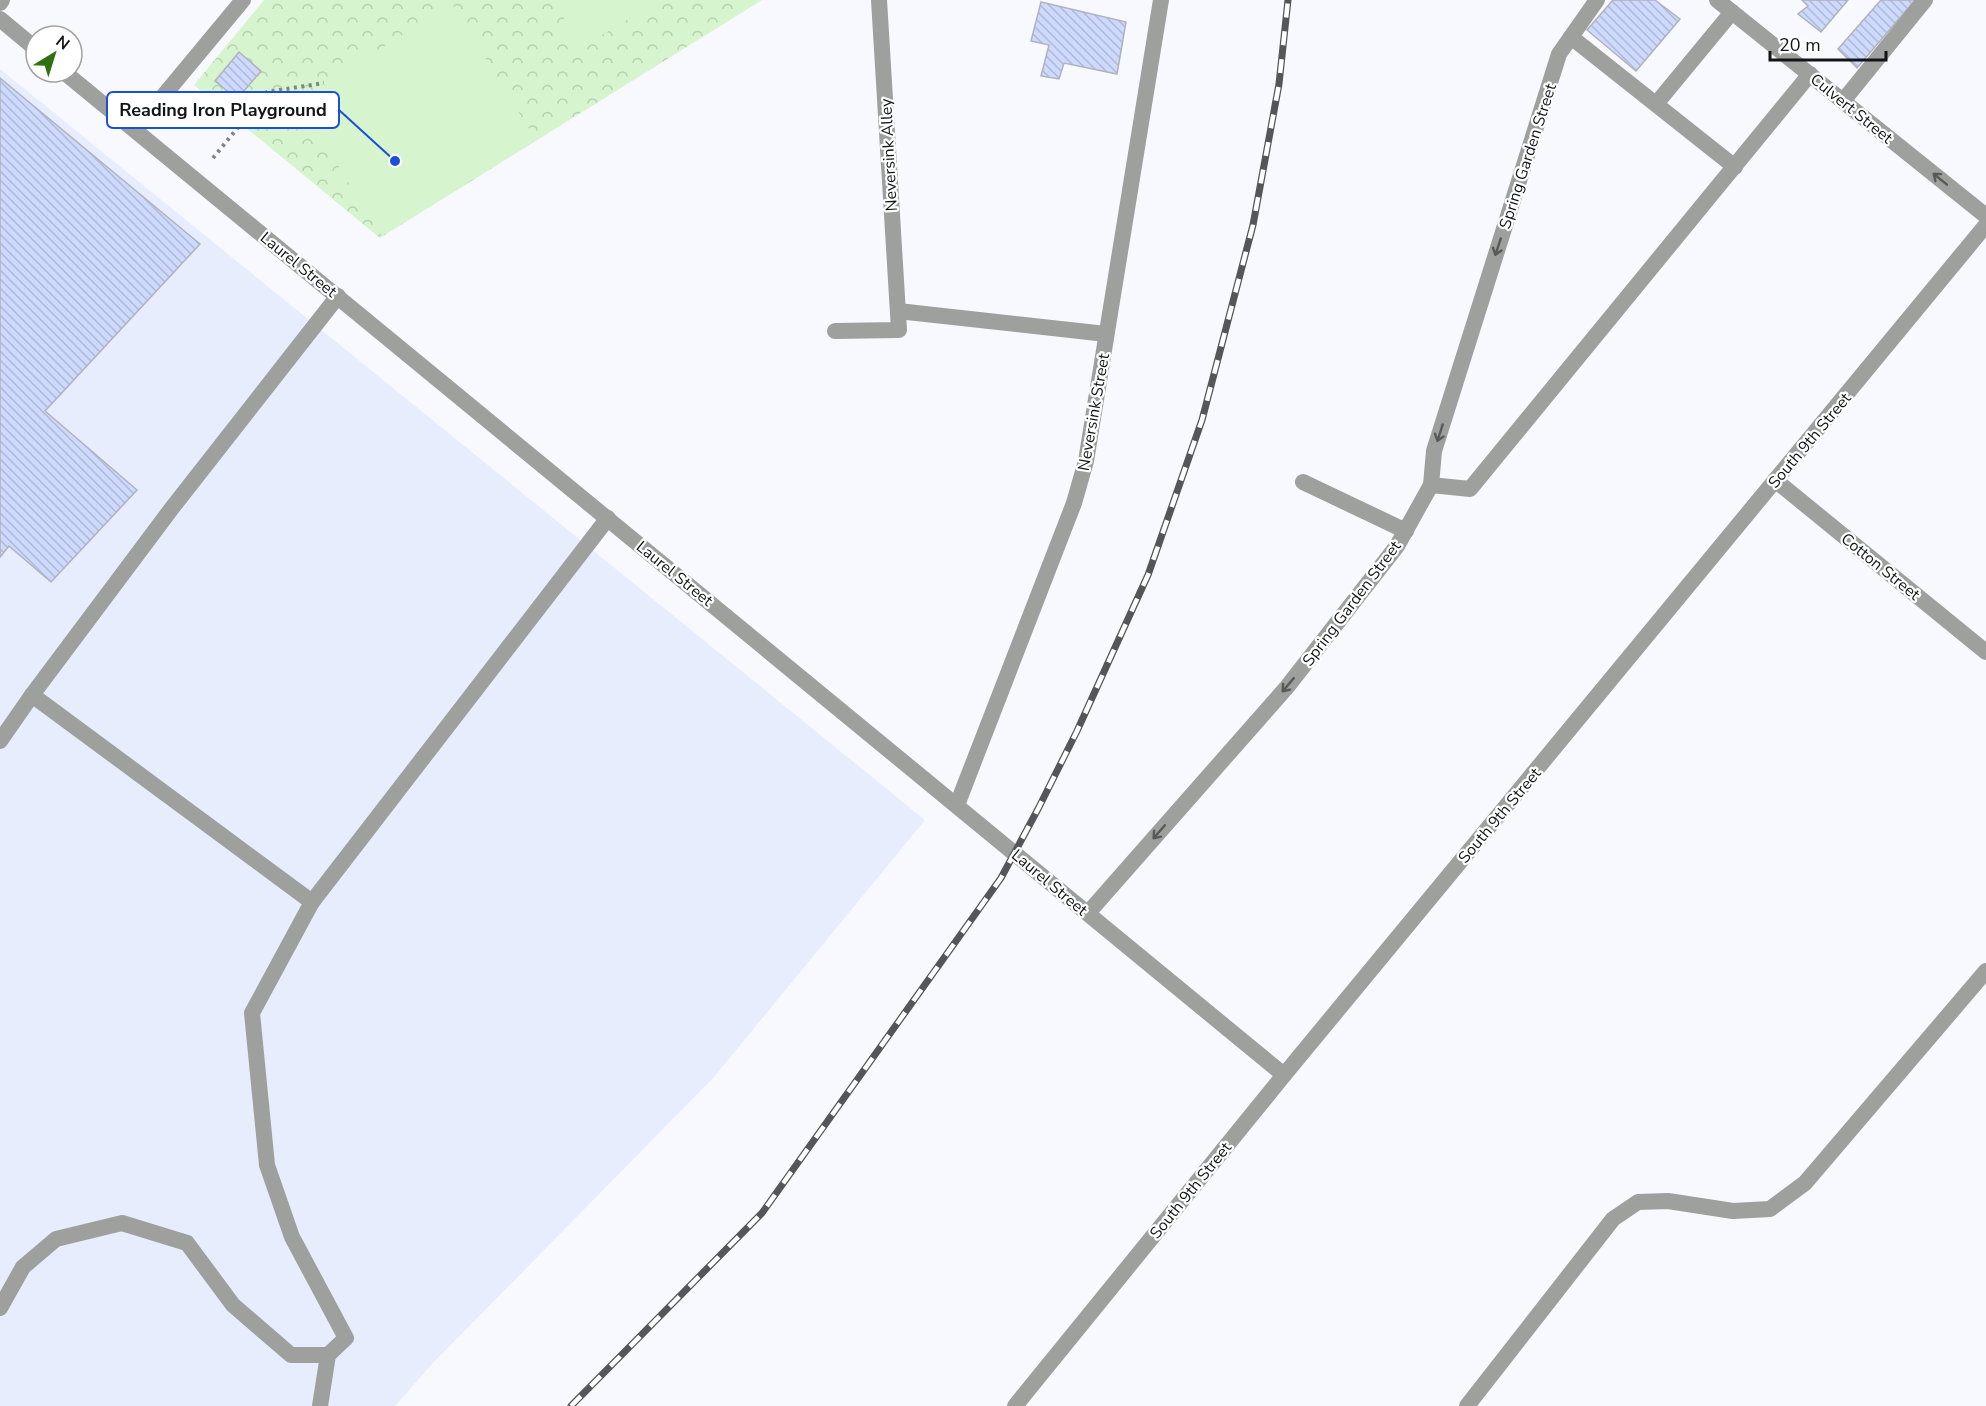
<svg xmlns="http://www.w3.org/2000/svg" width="1986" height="1406" font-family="'Nunito Sans',sans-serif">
<defs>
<pattern id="park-crowns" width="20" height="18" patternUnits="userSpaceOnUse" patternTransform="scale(1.5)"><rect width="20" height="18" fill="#d6f4cd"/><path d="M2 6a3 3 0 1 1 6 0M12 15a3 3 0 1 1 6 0" fill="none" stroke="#b7d0af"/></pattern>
<pattern id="building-back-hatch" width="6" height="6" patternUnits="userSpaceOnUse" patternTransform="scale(1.5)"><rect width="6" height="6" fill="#cdd9fd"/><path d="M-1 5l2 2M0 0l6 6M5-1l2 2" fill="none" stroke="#afb9d8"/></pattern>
</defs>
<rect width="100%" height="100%" fill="#f7f9fe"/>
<!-- built -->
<path fill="#e7edfd" d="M0,69L925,820L714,1077L432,1364L395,1406H0Z"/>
<!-- park -->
<path fill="url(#park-crowns)" d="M264,0H762L380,238L194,85Z"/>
<!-- pitch -->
<g fill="#d6f4cd">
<path d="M556,0H659L578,50Z"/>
<path d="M452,4L536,140L382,236L297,100Z"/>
</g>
<!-- building -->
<g fill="url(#building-back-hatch)" stroke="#b0b3bc" stroke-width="1.5">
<path d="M1613,0H1655L1680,19L1636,71L1587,30Z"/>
<path d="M1802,0H1848L1821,32L1798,14L1808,6Z"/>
<path d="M1881,0H1915L1857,68L1838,49Z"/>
<path d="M1041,2L1126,22L1117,74L1064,63L1059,79L1041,76L1049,45L1031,41Z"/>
<path d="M239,52L261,71L237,99L215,81Z"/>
<path d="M0,78L200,244L45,411L137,490L51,582L9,546L0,557Z"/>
</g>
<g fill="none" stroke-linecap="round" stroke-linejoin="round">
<!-- path -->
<path stroke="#838488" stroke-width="4" stroke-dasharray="3 4.5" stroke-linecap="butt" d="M213,158L267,92L324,83"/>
<!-- service -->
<g stroke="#9da09d" stroke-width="16">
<path d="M0,3L2,0"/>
<path d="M1571,37L1735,167"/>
<path d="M1843,101L1925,0"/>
<path d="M1656,104L1732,12"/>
<path d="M898,311L1106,334"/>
<path d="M835,331L899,330L879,0"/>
<path d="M1303,482L1406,531"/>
<path d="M1431,485L1470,489L1810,74"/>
<path d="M0,741L32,695"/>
<path d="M312,902L608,518"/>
<path d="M0,1308L23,1267L56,1239L122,1223L187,1243L233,1305L291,1355H328L346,1338L292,1237L267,1165L252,1013L312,902L32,695L172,508L338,296"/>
<path d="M320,1406L328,1355"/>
<path d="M1467,1406L1613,1219L1638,1202L1668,1201L1733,1211L1770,1209L1805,1183L1986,971"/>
</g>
<!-- minor -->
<g stroke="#9da09d" stroke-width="16">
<path d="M1717,0L1986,216"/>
<path d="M135,130L243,0"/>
<path d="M957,805L1074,503L1086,461L1161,0"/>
<path d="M1088,913L1287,687L1397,546L1431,485L1434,451L1559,54L1597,0"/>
<path d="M1015,1406L1284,1075"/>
</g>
<!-- tertiary -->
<g stroke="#9da09d" stroke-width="16">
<path d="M0,19L36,49"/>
<path d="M64,72L1284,1075L1986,225"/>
<path d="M1775,480L1986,652"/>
</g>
<defs>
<path id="rail" d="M571,1406L762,1213L1001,878L1038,809L1077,731L1148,575L1202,420L1253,225L1279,84L1288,0"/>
</defs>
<!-- rail casing -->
<use href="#rail" stroke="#55565a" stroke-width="7"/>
<!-- rail -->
<use href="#rail" stroke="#fff" stroke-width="4.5" stroke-dasharray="14" stroke-linecap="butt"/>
</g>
<!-- one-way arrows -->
<defs><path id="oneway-shaft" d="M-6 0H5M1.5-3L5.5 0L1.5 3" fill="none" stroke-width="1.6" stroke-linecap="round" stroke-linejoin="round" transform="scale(1.5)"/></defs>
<g stroke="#585a5a">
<use href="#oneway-shaft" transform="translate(1940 179) rotate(-141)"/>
<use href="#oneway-shaft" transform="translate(1498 247) rotate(108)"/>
<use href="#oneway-shaft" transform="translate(1440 433) rotate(108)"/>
<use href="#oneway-shaft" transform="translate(1288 685) rotate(130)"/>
<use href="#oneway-shaft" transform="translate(1159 832) rotate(131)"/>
</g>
<g text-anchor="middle" stroke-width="4.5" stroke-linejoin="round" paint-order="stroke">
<!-- street labels -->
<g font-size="16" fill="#131417" stroke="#fff">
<text transform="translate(1852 108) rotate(39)" y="6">Culvert Street</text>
<text transform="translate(888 155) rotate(-93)" y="6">Neversink Alley</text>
<text transform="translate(1527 156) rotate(-72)" y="6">Spring Garden Street</text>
<text transform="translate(299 264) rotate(39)" y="6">Laurel Street</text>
<text transform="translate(1093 412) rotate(-80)" y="6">Neversink Street</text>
<text transform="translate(1809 440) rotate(-50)" y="6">South 9th Street</text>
<text transform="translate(1881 566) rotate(39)" y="6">Cotton Street</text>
<text transform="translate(675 573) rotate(39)" y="6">Laurel Street</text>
<text transform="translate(1351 603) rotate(-53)" y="6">Spring Garden Street</text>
<text transform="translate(1499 815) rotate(-50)" y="6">South 9th Street</text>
<text transform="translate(1050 882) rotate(40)" y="6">Laurel Street</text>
<text transform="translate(1190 1190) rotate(-51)" y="6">South 9th Street</text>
</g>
</g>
<!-- callouts -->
<path fill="none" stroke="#1d4ed8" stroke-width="2" d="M395 161L339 110"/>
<circle fill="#1d4ed8" stroke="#fff" stroke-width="2" cx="395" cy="161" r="6"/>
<rect fill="#fff" stroke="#1d4ed8" stroke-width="2" x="107" y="92" width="232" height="36" rx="6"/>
<g font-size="18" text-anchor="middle" font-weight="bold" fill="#131417">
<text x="223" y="116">Reading Iron Playground</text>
</g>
<!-- north arrow -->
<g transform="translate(54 54) rotate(38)"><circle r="28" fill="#ffffff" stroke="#a1a1a2" stroke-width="1.5"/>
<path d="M0-4.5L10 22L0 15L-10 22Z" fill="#2e7210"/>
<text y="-9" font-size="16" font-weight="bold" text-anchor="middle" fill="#131417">N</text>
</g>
<!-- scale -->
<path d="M1770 51v9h116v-9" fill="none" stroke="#131417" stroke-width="3"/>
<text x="1779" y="51" font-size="18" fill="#131417" stroke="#ffffff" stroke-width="4.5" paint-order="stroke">20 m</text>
</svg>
